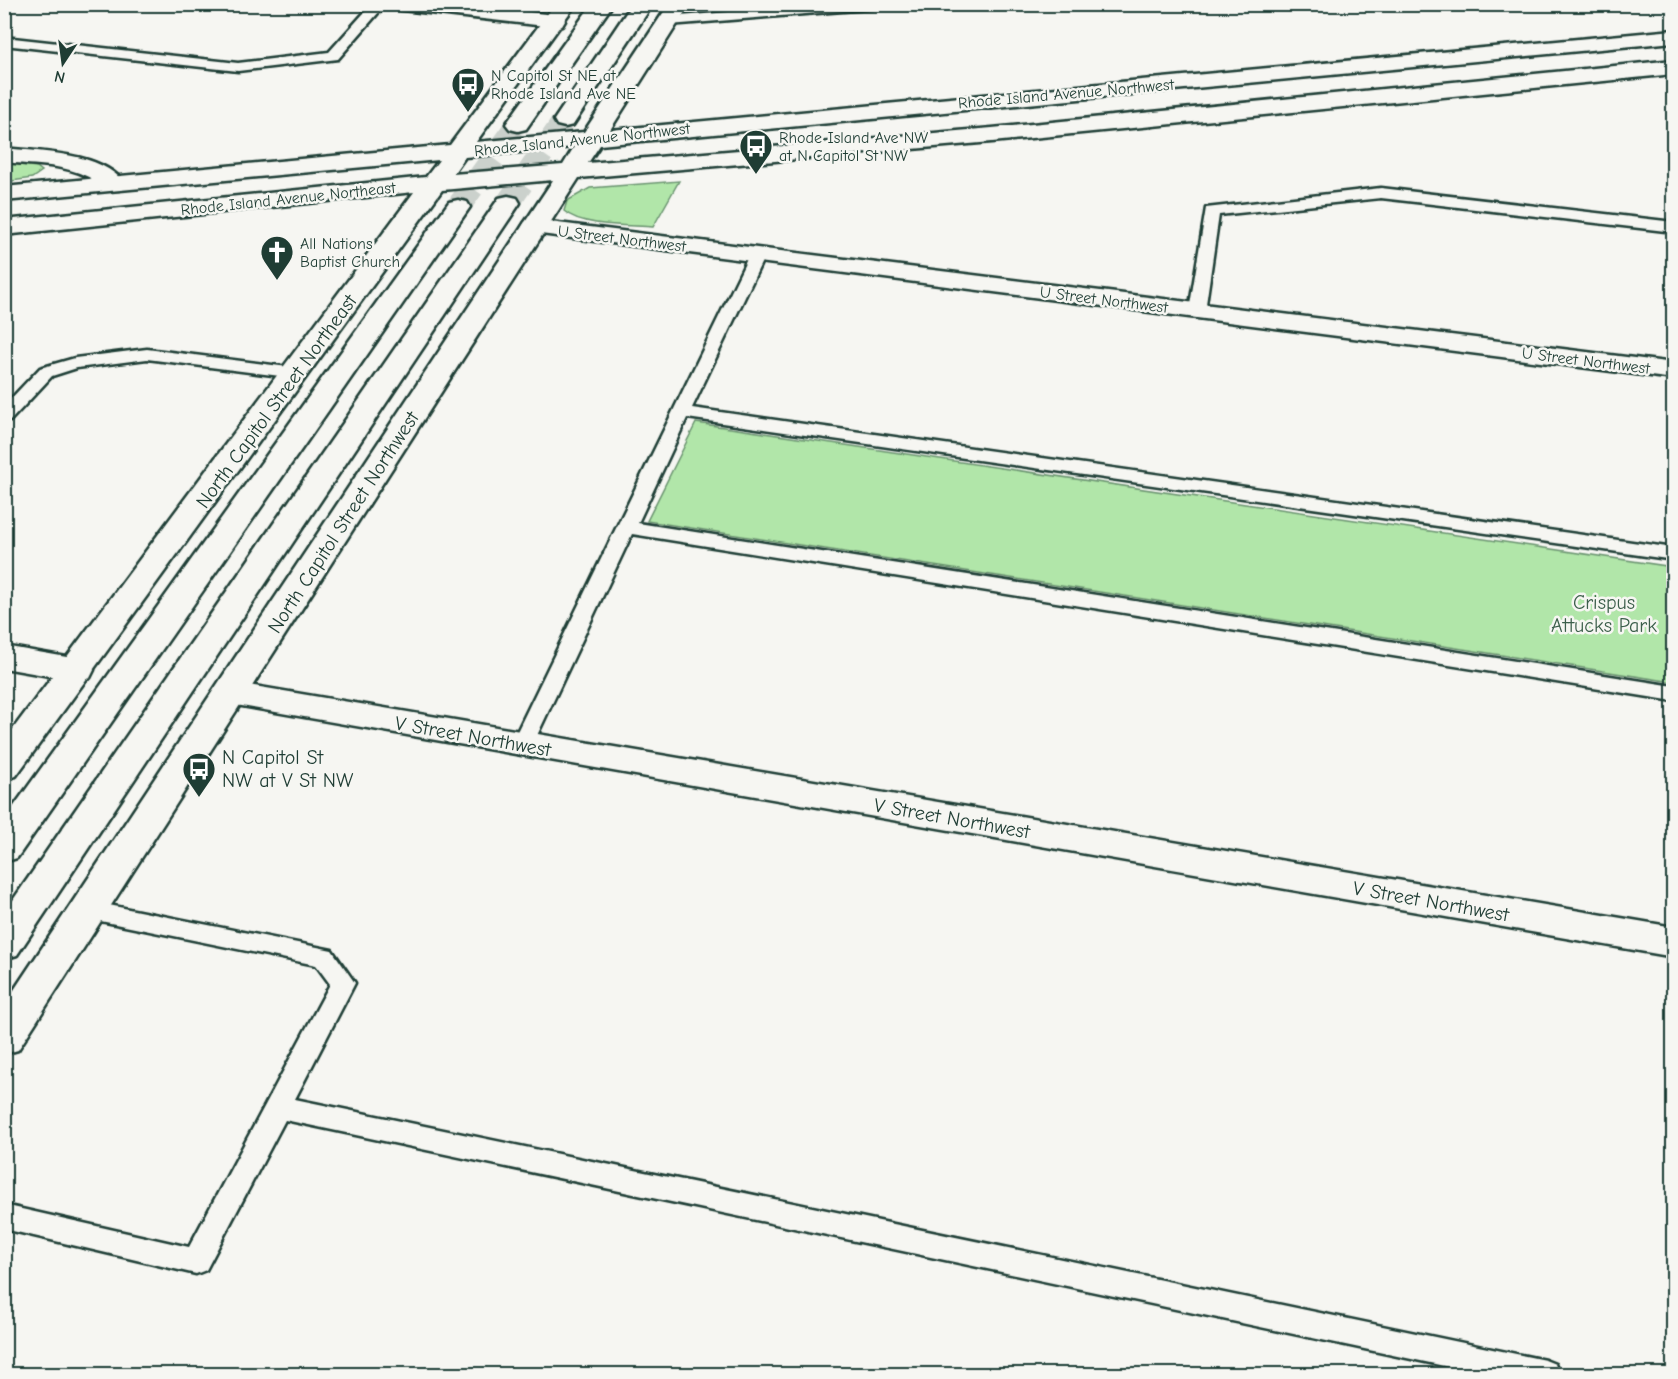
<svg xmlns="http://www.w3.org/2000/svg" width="1678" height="1379" font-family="'Comic Neue',sans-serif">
<rect width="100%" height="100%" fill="#f6f6f2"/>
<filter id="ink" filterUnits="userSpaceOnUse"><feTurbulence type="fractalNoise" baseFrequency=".0167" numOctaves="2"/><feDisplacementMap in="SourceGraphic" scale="12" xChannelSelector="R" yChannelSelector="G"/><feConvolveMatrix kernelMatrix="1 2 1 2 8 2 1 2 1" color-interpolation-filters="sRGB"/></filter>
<g filter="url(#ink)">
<!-- green -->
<g fill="#b1e6a9" stroke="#68926e" stroke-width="1.5">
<path d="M5,163L37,167L42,171L32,178L5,182Z"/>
<path d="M679,181L653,227C629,225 582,227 564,211L567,201L590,188Z"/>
<path d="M696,423L1673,567V682L647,521Z"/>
</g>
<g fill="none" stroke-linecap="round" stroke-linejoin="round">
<!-- primary-tunnel -->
<g stroke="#cbd1cc" stroke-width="24" stroke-dasharray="24 12" stroke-linecap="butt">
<path d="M508,203L565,120"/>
<path d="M458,207L518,124"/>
</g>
<defs>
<g id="service">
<path d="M372,4H386L338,59L238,71L4,45V37L238,63L329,52Z"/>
<path d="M825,4H887L881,8L669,25L662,21L669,17Z"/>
<path d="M1381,188L1674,222V232L1381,198L1219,215L1205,311L1197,316L1189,311L1206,208Z"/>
<path d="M757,250L765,255L692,408L1674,548V560L687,418L638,523L1674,686V701L632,534L533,744L530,750L522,752L514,750L511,744L749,255Z"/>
<path d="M147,349L296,368L302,369L305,373L302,377L296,378L147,359L77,368L52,376L10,421L4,422V406L40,368L75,358Z"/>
<path d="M89,901L332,950L355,983L295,1099L1545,1360L1555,1364L1559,1374H1482L285,1120L206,1270L196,1274L4,1229V1205L189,1247L330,984L316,965L81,917L77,910L81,903Z"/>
</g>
<g id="minor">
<path d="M392,4H463L554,15L562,16L565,21L562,26L554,27L402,10L395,8Z"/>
<path d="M4,148C40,152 103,152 125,184L122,189C105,193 99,181 84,175C60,164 30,165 4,162Z"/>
<path d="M534,220L1674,363V379L525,232L522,227L525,222Z"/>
<path d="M4,646L78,659L90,662L94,670L90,678L78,681L4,668Z"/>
<path d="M231,682L1674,927V957L219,702L214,694L219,686Z"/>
</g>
<g id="primary">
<path d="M555,4H576L476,142L584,132L669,4H690L610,130L1674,30V42L600,145L588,163L992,128L1674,60V74L992,142L579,178L18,1050L4,1054V1005L553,180L442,190L16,776L4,779V741L414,192L4,235V220L426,177L439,160L4,201V187L450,145ZM574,147L563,165L453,174L465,157Z"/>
<path d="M592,4H613L526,129L518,131L510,129L506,124Z"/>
<path d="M632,4H653L573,125L565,127L557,125L554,120Z"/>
<path d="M508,196L517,198L520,203L17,955L4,959V913L499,198Z"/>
<path d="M458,200L467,202L470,207L17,858L4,862V820L449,202Z"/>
</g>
</defs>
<!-- service casing -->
<use href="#service" stroke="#1f3d34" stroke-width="5"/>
<!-- minor casing -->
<use href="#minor" stroke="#1f3d34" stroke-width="5"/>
<!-- primary casing -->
<use href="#primary" stroke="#1f3d34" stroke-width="5"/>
<!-- service -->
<use href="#service" fill="#f6f6f2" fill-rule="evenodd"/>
<!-- minor -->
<use href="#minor" fill="#f6f6f2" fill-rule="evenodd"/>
<!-- primary -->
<use href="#primary" fill="#f6f6f2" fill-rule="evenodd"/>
</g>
</g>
<!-- icons -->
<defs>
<symbol id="bus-pin" viewBox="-11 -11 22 30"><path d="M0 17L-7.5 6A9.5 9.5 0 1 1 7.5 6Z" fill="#1f3d34" stroke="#f6f6f2"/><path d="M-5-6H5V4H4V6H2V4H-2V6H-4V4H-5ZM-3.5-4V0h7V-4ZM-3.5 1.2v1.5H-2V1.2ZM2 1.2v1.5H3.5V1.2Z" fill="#fff"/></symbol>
<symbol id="church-pin" viewBox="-11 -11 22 30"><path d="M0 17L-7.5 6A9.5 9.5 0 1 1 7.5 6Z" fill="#1f3d34" stroke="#f6f6f2"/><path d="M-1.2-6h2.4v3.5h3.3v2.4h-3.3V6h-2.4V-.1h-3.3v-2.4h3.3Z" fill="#fff"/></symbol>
</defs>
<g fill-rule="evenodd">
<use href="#bus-pin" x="449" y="65" width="38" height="52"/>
<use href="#bus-pin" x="737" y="127" width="38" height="52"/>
<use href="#church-pin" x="258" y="233" width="38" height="52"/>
<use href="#bus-pin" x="180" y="750" width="38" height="52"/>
</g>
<g text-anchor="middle" stroke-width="5" stroke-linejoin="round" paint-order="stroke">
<!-- far-poi labels -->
<g font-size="16" fill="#1f3d34" stroke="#f6f6f2" text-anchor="start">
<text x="491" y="81">N Capitol St NE at<tspan x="491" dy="18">Rhode Island Ave NE</tspan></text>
<text x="779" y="143">Rhode Island Ave NW<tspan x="779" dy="18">at N Capitol St NW</tspan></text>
<text x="300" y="249">All Nations<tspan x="300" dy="18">Baptist Church</tspan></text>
</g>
<!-- far-street labels -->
<g font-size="16" fill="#1f3d34" stroke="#f6f6f2">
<text transform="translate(1066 93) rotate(-5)" y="6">Rhode Island Avenue Northwest</text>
<text transform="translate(582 139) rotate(-6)" y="6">Rhode Island Avenue Northwest</text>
<text transform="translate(288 198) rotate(-6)" y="6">Rhode Island Avenue Northeast</text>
<text transform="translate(622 238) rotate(7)" y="6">U Street Northwest</text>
<text transform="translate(1104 299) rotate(7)" y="6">U Street Northwest</text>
<text transform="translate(1586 360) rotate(7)" y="6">U Street Northwest</text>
</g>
<!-- street labels -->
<g font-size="20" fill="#1f3d34" stroke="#f6f6f2">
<text transform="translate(276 401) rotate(-54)" y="7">North Capitol Street Northeast</text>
<text transform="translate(343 522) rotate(-57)" y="7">North Capitol Street Northwest</text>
<text transform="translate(473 736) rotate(10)" y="7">V Street Northwest</text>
<text transform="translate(952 818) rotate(10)" y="7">V Street Northwest</text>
<text transform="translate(1431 901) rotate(10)" y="7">V Street Northwest</text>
</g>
<!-- park labels -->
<g font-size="20" fill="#3c5f4b" stroke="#f6f6f2">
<text x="1604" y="609">Crispus<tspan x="1604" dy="23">Attucks Park</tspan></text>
</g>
<!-- poi labels -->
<g font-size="20" fill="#1f3d34" stroke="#f6f6f2" text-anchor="start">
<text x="222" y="764">N Capitol St<tspan x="222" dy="23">NW at V St NW</tspan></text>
</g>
</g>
<!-- margin -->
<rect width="1678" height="1379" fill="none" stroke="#f6f6f2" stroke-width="24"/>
<rect x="12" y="12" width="1654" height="1355" fill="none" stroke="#1f3d34" stroke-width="2" filter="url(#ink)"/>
<!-- north arrow -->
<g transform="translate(63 63) rotate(193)" stroke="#f6f6f2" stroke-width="4.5" paint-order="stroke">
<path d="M0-4.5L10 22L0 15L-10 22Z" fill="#1f3d34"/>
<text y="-9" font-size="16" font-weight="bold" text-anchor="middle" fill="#1f3d34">N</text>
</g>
</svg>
